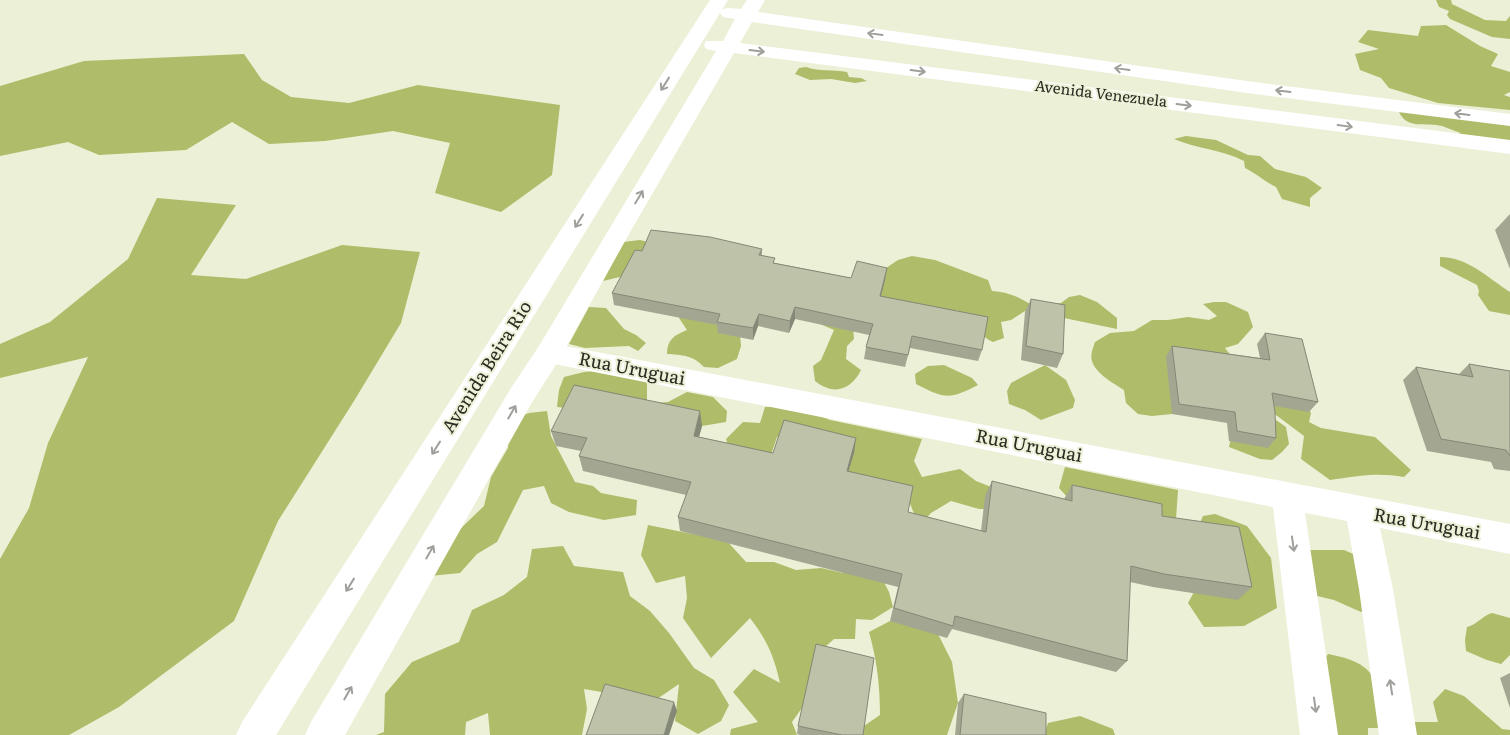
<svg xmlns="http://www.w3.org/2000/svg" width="1510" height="735" font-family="Literata,serif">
<rect width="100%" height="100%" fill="#ebf0d6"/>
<!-- forest -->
<g fill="#afbc69">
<path d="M1436,0H1451L1452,4L1485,20L1506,21L1510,16V39L1492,37L1450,19L1447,15L1449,11L1439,7Z"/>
<path d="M1446,25L1480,46L1498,54L1491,66L1510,72V92L1504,95L1510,97V110L1438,103L1389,88L1381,78L1360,70L1355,54L1379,49L1358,42L1368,30L1418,36L1421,26Z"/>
<path d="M244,54L262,80L291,97L349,103L418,85L560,105L552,175L501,212L435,193L450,143L393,131L325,141L269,144L232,122L186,150L99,155L68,142L0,156V86L84,61Z"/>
<path d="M806,67C819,72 834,69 847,72L849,77L861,78L867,81L855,83L831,79L810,80L795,74L799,68Z"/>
<path d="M1401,109L1510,123V152L1454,135L1461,133C1454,131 1448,128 1442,126C1427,122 1407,130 1399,112Z"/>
<path d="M1186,136L1216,140L1248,155L1260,156L1275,169L1306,177L1322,188L1310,198V207L1282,199L1276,187C1265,182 1257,174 1245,168L1244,161C1221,149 1197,149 1174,139Z"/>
<path d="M157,198L236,205L191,275L246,279L342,245L420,252L401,323L354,401L278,521L234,621L119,707L69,735H0V559L29,508L48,443L88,357L0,378V344L50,322L128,259Z"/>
<path d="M640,240L652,243L624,276L603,281L623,242Z"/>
<path d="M912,256L935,260L988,280L992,291C1008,292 1020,297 1033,306L1011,320L1001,322L1004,338L993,342C977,335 972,320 957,310L952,319L881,297L883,270L898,260Z"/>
<path d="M1440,257C1468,257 1488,278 1510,292V315L1489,311L1478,295L1479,291L1477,285L1440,266Z"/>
<path d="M1080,295L1097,302L1117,318V329L1064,318L1047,305L1061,303L1069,297Z"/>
<path d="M688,296L740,334L741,346L737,359L718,368L704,367C693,355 682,355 667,354C667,340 674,335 687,330L679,318Z"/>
<path d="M1214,302H1226L1248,312L1253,327L1238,344L1225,348L1232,357L1172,414L1152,416L1138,414L1126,403L1124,390C1113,383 1096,374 1092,361C1090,355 1093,348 1095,342L1110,333L1134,331L1152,320H1168L1188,317L1209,320L1217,316L1203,304Z"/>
<path d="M589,307L606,308L624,329L636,335L646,343L638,351L629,346L585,348L569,344Z"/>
<path d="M820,324L853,327L854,339L847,346L846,359L861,370C851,390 834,396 815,381L813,366L821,360L834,330Z"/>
<path d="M944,365L972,378L978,385C949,400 945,399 916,384L915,374L928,366Z"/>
<path d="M1045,365L1066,380L1075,400L1073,408L1041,420L1025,410L1009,404L1007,391L1011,383Z"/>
<path d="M616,369L647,376V404L668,402L687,392L713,397L727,411L726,422L702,426L686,421L557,407L559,390L564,377L584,372Z"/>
<path d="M1300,397L1311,413L1309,422L1321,428L1375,437L1411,470L1404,477C1378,472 1356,476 1330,480L1301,459L1304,436L1264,406Z"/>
<path d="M794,405L830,420L922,439L914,461L922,477L960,469L976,481L1009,494L1021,509H979L951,501L931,513L919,526L909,501L844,485L796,433L777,437L771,455L733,462L726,439L743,422L760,423L765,407Z"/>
<path d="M547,411L551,436L575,482L593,486L601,493L637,500L636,515L604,520L569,512L551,503L544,486L523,490L497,542L477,554L460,573L430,576L458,531L484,506L491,477L508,448L510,420L529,413Z"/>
<path d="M1266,413L1286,427L1289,444L1282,452L1272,460L1260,459L1229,447L1233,429Z"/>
<path d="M1065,467L1178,490L1176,519L1076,507L1059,488Z"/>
<path d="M1215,514L1247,526L1271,558L1277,608L1244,626L1204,627L1188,603L1200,581L1198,527L1203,516Z"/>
<path d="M648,525L727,541L746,562H774L796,570L821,568L843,573L878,571L889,592L893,607L872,620L856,619L855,639H834L816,655L809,698L792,722L797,735H730L731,729L758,722L733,692L754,669L780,683C774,656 767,640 750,618L711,658L683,618L687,598L685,576L656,583L641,555Z"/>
<path d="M563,546L574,566L623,572L630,596L650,611L669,633L694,668L714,680L729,705L721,721L698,734L675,721L679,684L654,701L584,689L587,709L582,735H490L488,713L466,722L465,735H376L384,732L385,694L412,662L459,642L472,610L504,595L527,577L532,549Z"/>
<path d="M1304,550H1344L1367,560L1368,605L1361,612L1334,600L1313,595Z"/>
<path d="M1492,613L1510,618V655L1501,664L1487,660L1466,651L1465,640L1467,627C1478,624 1482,616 1492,613Z"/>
<path d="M913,620L937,632L952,662L958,703L947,735H837L855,732L880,715C880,686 877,660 869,632L890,621Z"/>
<path d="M1328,654C1380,664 1378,681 1382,728H1368V735H1327L1316,671Z"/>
<path d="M1445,689L1464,696L1502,729L1510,730V735H1415V722H1438L1433,702Z"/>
<path d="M1080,716L1113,729L1115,735H1044L1048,723Z"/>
</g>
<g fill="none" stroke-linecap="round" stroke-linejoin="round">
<!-- street -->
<path fill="#fff" fill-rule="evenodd" d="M549,343L1510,524V554L1380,528L1393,589L1417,735H1379L1359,589L1347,521L1305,513L1338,735H1300L1273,507L549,363L539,360L535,353L539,346Z"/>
<!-- secondary -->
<g fill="#fff" fill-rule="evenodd">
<path d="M710,0H728L276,735H236L242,722Z"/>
<path d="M747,0H765L758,12L1247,81L1510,114V126L1247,93L752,22L740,43L1510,140V154L734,53L629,234L559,360L531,404L345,735H305L311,722L511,388L539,346L716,51L706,49L704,45L706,41H723L735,19L723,17L720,13L723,9L729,8L741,9Z"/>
</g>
</g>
<!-- wall -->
<g fill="#a3a791">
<path d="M1510,214V269L1495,230Z"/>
<path d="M762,249V256L775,263L851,278L887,268L881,296L982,350L978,361L910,348L905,367L864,359L866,347L869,335L795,319L789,333L758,326L753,340L718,333L717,325L614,305L612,293L642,251Z"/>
<path d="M1031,299L1063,354L1057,368L1021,360L1025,312Z"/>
<path d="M1265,333L1318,402L1309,412L1274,406L1276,438L1268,448L1229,441L1227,423L1172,414L1166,357L1172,346L1260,358L1257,344Z"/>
<path d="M1469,364L1510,371V471L1494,469L1491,462L1427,451L1403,380L1416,367L1459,374Z"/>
<path d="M702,426L699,437L773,453L856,438L854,453L848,472L908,512L981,531L985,496L992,481L1064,499L1072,485L1162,516L1252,587L1238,600L1153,587L1130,582L1127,661L1116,672L952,629L947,638L890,621L898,587L680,531L678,517L686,495L583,471L579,456L581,451L556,446L551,431Z"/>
<path d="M1510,673V708L1500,678Z"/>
<path d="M964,694L1046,735H955L958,703Z"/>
<path d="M798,726L863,735H800L797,734Z"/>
</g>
<!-- shaded-wall -->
<g fill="#848876">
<path d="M887,268L885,280L878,308L880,296Z"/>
<path d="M795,307V319L789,333L790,321Z"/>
<path d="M759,314L758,326L753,340V328Z"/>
<path d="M700,411L702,426L695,451L694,436Z"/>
<path d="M856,438L854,453L844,486L847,471Z"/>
<path d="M674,702L677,711L669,735H664Z"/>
</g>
<!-- building -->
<g fill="#bdc2a9" stroke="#848876">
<path d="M651,230L710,237L762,249L759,255L775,258L773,263L851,278L857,261L887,268L880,296L988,317L982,350L912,336L908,355L866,347L873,324L795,307L790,321L759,314L753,328L717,322L720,314L612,293L635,250L642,251Z"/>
<path d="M1031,299L1065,305L1063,354L1026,346Z"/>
<path d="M1265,333L1302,339L1318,402L1272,393L1275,412L1276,438L1237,431L1235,412L1179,404L1172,346L1270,360Z"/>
<path d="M1469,364L1510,371V456L1506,450L1441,439L1416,367L1473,377Z"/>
<path d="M574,385L700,411L694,436L773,453L784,420L856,438L847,471L913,486L908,512L986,532L992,481L1072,501V485L1162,504V516L1239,527L1252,587L1164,574L1131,566L1127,661L955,616L953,626L894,608L902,574L678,517L691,482L579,456L587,438L551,431Z"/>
<path d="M816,644L874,658L863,735H842L798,726Z"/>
<path d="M605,684L674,702L664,735H586Z"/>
<path d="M964,694L1046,713V735H960Z"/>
</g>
<!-- one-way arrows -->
<defs><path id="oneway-shaft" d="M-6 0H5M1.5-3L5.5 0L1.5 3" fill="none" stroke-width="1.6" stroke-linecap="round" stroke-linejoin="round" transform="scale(1.25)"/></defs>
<g stroke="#9f9f9b">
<use href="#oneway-shaft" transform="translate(875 34) rotate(-172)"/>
<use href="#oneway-shaft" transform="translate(757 51) rotate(7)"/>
<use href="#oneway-shaft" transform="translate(1122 69) rotate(-172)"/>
<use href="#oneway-shaft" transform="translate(918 71) rotate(7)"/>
<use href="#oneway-shaft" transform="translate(665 84) rotate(122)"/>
<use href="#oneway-shaft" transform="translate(1283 91) rotate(-173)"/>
<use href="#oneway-shaft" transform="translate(1184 105) rotate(7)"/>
<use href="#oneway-shaft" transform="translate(1462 114) rotate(-173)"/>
<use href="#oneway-shaft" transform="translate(1345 126) rotate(8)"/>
<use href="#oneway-shaft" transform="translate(639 197) rotate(-59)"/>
<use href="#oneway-shaft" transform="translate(579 221) rotate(122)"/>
<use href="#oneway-shaft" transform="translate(512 412) rotate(-60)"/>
<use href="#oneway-shaft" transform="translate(436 448) rotate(122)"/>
<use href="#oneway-shaft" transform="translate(1293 544) rotate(82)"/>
<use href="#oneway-shaft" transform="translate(430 552) rotate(-60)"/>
<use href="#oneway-shaft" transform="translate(350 585) rotate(122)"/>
<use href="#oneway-shaft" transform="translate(1391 687) rotate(-99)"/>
<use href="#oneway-shaft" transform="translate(348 693) rotate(-60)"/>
<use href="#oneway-shaft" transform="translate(1315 705) rotate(82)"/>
</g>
<g text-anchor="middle" stroke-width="4" stroke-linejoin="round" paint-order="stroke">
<!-- far-street labels -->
<g font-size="15" fill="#292a21" stroke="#ebf0d6">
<text transform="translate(1101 94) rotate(7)" y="5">Avenida Venezuela</text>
</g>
<!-- street labels -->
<g font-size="18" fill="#292a21" stroke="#ebf0d6">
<text transform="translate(487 367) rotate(-58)" y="6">Avenida Beira Rio</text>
<text transform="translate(632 369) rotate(11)" y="6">Rua Uruguai</text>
<text transform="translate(1029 446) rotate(11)" y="6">Rua Uruguai</text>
<text transform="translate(1427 524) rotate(10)" y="6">Rua Uruguai</text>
</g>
</g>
</svg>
